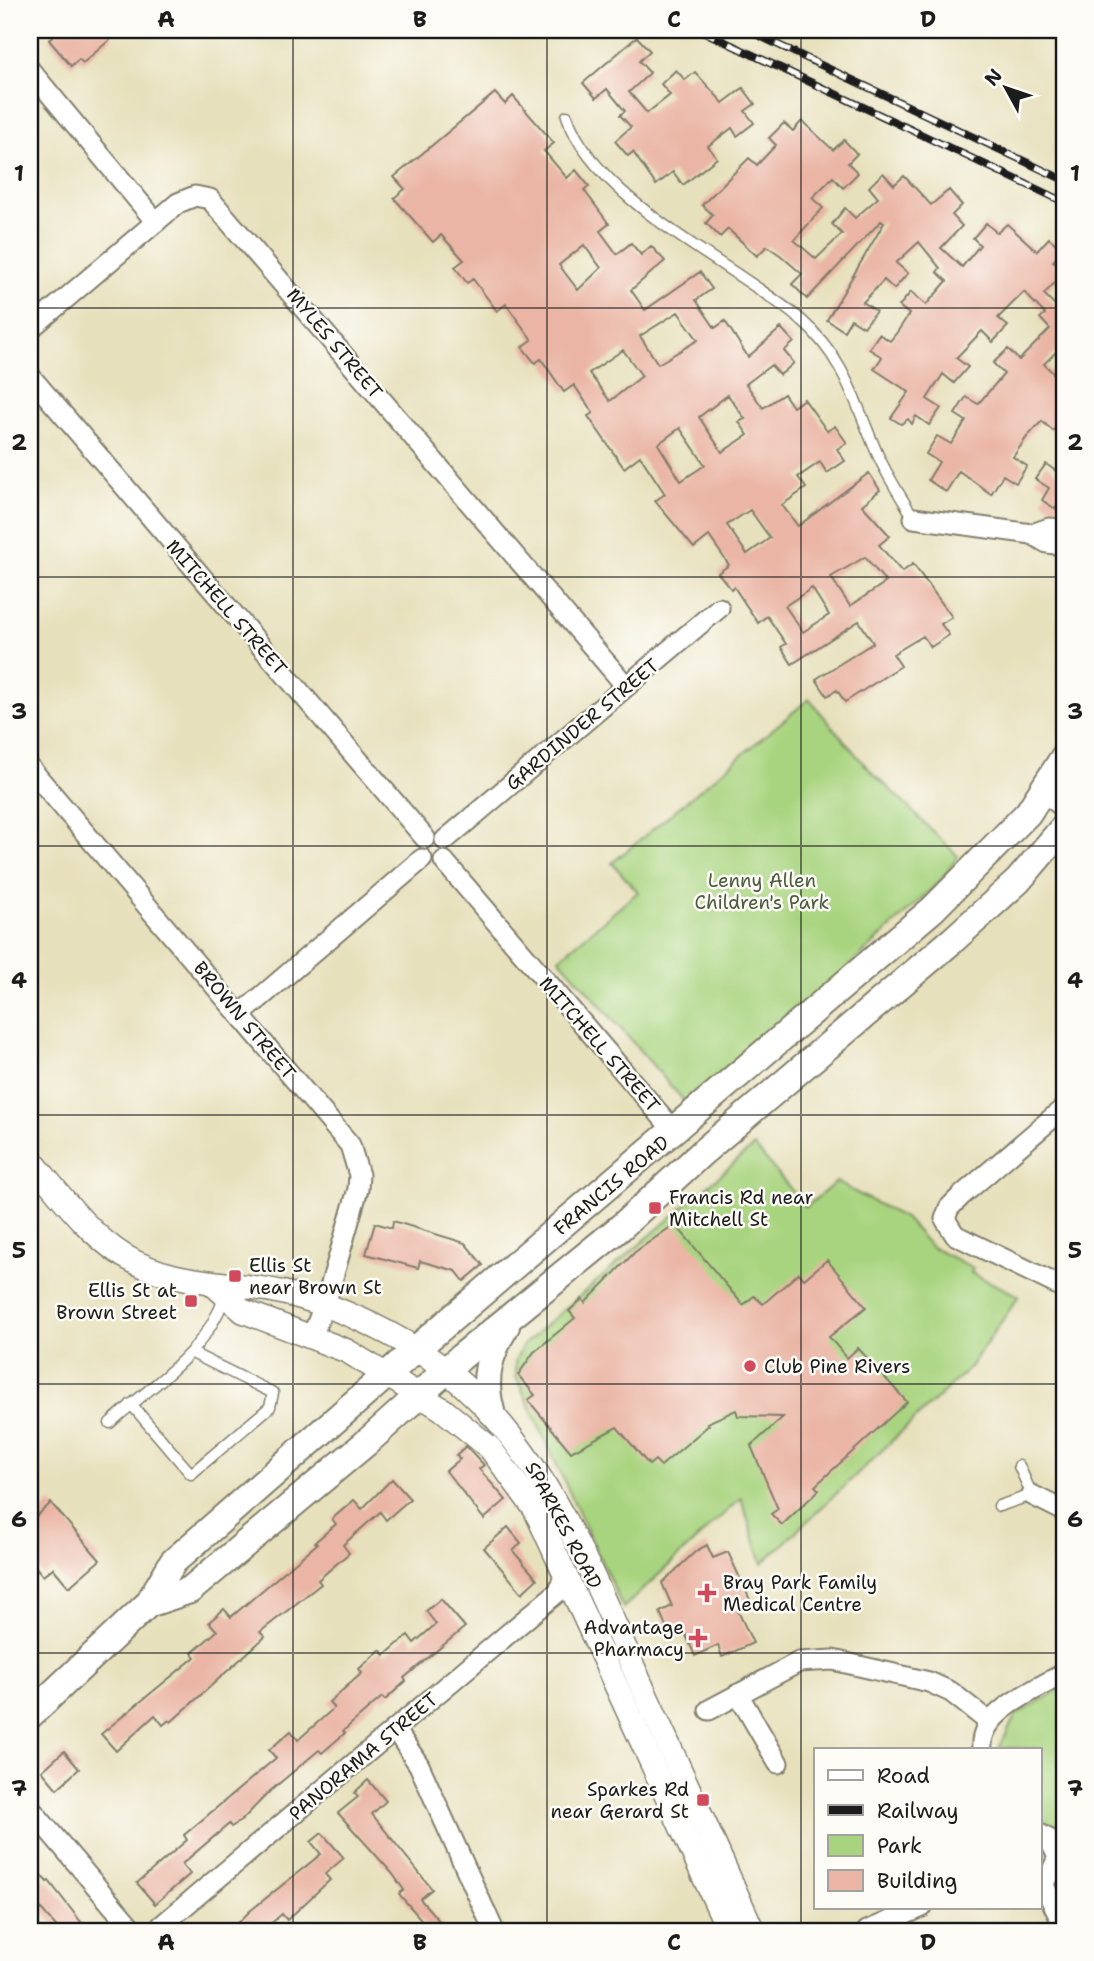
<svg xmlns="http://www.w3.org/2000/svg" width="1094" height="1961" font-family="'Shantell Sans',sans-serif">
<rect width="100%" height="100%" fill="#fdfcf7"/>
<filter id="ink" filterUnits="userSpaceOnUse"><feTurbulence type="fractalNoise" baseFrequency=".0143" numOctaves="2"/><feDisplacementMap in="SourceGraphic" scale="14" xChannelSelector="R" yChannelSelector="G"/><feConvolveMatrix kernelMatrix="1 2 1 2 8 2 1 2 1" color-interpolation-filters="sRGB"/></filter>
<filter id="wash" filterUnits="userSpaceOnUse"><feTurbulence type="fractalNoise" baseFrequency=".00686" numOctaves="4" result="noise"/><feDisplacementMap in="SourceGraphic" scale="28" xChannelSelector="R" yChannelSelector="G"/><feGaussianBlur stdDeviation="1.57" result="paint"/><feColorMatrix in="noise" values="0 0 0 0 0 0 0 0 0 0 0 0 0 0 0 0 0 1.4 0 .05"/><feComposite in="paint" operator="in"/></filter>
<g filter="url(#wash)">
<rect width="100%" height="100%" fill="#e7e0bc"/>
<!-- green -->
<g fill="#a9d47f" stroke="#62784e" stroke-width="2">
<path d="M809,699L865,765L958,856L942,879L709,1099L684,1101L559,958L638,892L612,863Z"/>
<path d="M754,1146L806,1207L836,1182L906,1219L931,1247L973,1268L971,1273L1019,1296L970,1367L762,1564L741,1498L623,1608L516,1377L515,1361L523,1345Z"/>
<path d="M1064,1687V1837L1045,1821L1040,1820V1749L999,1748L1016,1715Z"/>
</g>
<g id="blocks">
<!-- building -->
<g fill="#eab5a4" fill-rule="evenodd">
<path d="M61,30H106L113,37L83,63L79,59L71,66L49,40Z"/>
<path d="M637,37L650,51L639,61L650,73L629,92L647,113L670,95L661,84L676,70L685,80L695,72L723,103L743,88L755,104L745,111L754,123L737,136L732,128L708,146L717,158L683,185L673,172L656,185L633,152L628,156L615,141L631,127L620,115L625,111L607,89L596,98L583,83Z"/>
<path d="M495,93L505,104L513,96L554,143L544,151L567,178L576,170L589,186L584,190L609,224L600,231L617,254L631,243L641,255L651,246L665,261L631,290L645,310L700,272L712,289L696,300L715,328L725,321L748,357L781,328L794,342L784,351L794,363L780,375L771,365L746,384L763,408L784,394L793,407L804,399L827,431L835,426L847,443L837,449L845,461L827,473L820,462L798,477L806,488L782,505L798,526L869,473L880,490L862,505L890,536L879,545L902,572L913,564L952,617L941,624L949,635L931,647L923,636L893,654L901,666L845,702L837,690L827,696L816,679L873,643L859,621L792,664L781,647L786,644L767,616L758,623L734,587L731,589L718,573L729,565L709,536L694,548L655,501L665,494L640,456L624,468L588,416L593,413L574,385L564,392L541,359L535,363L522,347L532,340L506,304L497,311L473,279L467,283L455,267L464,260L441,235L433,242L394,198L405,189L394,177ZM584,245L601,268L578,290L559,265ZM678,312L698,340L658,364L640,336ZM623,350L642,376L610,401L589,373ZM728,395L745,419L739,422L748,435L722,452L699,417ZM680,428L705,465L681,481L658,444ZM750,510L770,538L747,554L727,525ZM865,557L886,582L850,606L831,577ZM812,588L829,615L803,632L785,606Z"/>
<path d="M802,121L833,150L844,140L857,154L848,163L858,173L843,188L833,177L812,198L823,208L794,240L816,259L842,234L832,224L845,208L855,218L878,198L869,187L883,173L894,185L904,176L931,205L949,190L962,205L952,215L962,226L941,248L962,267L980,245L973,238L986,223L997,233L1007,224L1037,251L1049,238L1064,251L1053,261L1064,273L1044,294L1064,314V344L1044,364L1064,384V398L1057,405L1064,412V419L1053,431L1042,421L1027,437L1013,457L1027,466L1016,483L1003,475L991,494L959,471L946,492L928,480L939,462L926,454L937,436L951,444L966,421L955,414L966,397L978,404L1004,374L993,363L1008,349L1019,360L1050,329L1040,318L1045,314L1024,292L998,318L1008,326L993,342L982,331L956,358L968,367L954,383L943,374L927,399L941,408L929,425L916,416L912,424L908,419L901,424L891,418L909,392L874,369L882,357L869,349L879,334L890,341L898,331L909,314L899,306L911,292L926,305L947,281L937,272L940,268L919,242L896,263L908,273L894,289L884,280L863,302L876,311L864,327L851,319L844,331L827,320L884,223L881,221L807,299L792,284L802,274L780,255L767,246L757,256L728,229L720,237L706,223L713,215L702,205L749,158L757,165L776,145L769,138L784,123L793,131Z"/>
<path d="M1046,464L1064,477V496L1055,509L1042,500L1049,488L1035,479Z"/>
<path d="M393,1221L465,1243L483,1265L464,1281L456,1271L420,1261L418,1268L366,1254L375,1223L392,1228Z"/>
<path d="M675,1224L743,1305L754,1296L763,1304L799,1273L804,1279L827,1260L866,1307L829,1337L847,1358L858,1348L907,1402L815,1486L819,1490L782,1525L771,1514L778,1509L751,1446L783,1417L738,1416L736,1410L707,1423L709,1425L661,1466L655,1460L649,1465L617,1427L571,1452L528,1400L535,1395L518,1375L534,1352L575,1318L569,1311L582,1299L585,1303L635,1252Z"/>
<path d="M466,1446L484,1465L479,1469L506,1500L484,1519L446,1471L460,1459L456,1455Z"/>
<path d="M392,1479L410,1499L386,1520L380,1512L343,1545L349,1553L318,1580L321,1584L260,1632L265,1637L171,1722L169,1720L163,1725L155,1715L116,1751L101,1734L195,1657L192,1653L217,1631L209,1622L224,1609L231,1617L317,1544L315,1542L336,1524L332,1519L354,1500L362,1509Z"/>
<path d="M51,1503L100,1560L69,1587L53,1568L43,1576L30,1560V1522Z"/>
<path d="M508,1527L521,1543L513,1551L537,1579L522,1593L484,1548Z"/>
<path d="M707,1545L713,1558L728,1552L751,1602L737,1609L753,1643L722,1657L718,1645L695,1656L685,1633L671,1639L660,1612L672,1606L662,1583L696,1551Z"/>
<path d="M441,1599L465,1627L404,1678L406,1681L385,1700L382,1697L343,1731L345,1733L322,1753L319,1750L269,1792L242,1820L231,1827L229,1824L182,1864L190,1874L155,1904L137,1883L187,1840L184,1835L276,1758L269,1750L291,1731L298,1740L334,1708L329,1702L362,1673L359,1669L380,1650L385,1655L408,1635L414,1643L436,1624L426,1611Z"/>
<path d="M64,1751L79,1769L57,1789L42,1771Z"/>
<path d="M368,1780L386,1801L372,1814L432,1889L420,1899L448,1931H431L399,1894L404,1890L392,1873L338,1813L358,1797L354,1793Z"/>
<path d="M322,1833L344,1858L325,1874L330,1880L287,1920L282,1914L262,1931H230L250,1911L321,1854L311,1842Z"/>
<path d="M30,1863L47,1882L49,1881L88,1931H60L30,1896Z"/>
</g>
</g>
</g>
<g filter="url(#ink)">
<use href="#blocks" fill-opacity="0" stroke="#827e6c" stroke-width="2"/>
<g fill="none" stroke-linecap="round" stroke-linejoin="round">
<defs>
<g id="service">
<path d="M567,116C595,201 733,263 801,320C845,358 855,403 877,453C887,476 901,497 914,518"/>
<path d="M131,1404L191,1474L270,1407L273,1393L192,1353"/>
<path d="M110,1423C154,1383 205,1354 225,1296"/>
<path d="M999,1506L1032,1495L1019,1466"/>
</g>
<g id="minor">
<path d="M30,70L156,222"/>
<path d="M30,329L178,203L195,196L210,199L626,686"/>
<path d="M30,376L425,838"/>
<path d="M914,518L1032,534L1049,528L1064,529"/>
<path d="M1032,534L1047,543L1064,545"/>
<path d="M30,768L350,1145L359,1175L358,1189L327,1298L312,1336"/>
<path d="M1044,792L1064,808"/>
<path d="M445,840L719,608"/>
<path d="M444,861L675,1132"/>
<path d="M240,1015L422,859"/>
<path d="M1064,1108L961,1196L949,1208L945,1219L955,1235L1064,1288"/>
<path d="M1032,1495L1064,1511"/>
<path d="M738,1694L778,1763"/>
<path d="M709,1710L799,1662L833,1660L929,1682L951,1692L989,1722"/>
<path d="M395,1729L419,1765L494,1931"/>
<path d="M982,1749C978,1711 1037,1690 1064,1673"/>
<path d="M30,1808L134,1931"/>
<path d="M1040,1834L1049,1839L1058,1857L1050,1875L1040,1881"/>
<path d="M1042,1881L1064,1927"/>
<path d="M155,1931L559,1591L564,1575"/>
<path d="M867,1931L922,1907"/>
</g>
<g id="tertiary">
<path d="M30,1159C59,1193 86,1232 124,1256C163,1280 206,1281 249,1287C297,1292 346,1311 388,1333C531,1407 581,1551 643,1689C680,1770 717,1850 753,1931"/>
<path d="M214,1285L243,1311L347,1351L442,1409L490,1448L535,1509L729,1931"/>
</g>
<g id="secondary">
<path d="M491,1411C482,1378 489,1354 506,1326"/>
<path d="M148,1604L190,1590L366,1443L461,1357L621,1227L704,1151L954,939L1018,881L1064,827"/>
<path d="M30,1715L148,1604L173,1562L415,1350L933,909L1028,813L1064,757"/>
</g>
</defs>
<!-- service casing -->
<use href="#service" stroke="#827e6c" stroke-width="13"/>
<!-- minor casing -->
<use href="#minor" stroke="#827e6c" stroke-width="23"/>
<!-- tertiary casing -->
<use href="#tertiary" stroke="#827e6c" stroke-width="26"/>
<!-- secondary casing -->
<use href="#secondary" stroke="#827e6c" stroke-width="30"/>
<!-- service -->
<use href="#service" stroke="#fff" stroke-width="10"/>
<!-- minor -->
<use href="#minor" stroke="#fff" stroke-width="19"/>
<!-- tertiary -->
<use href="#tertiary" stroke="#fff" stroke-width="23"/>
<!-- secondary -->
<use href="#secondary" stroke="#fff" stroke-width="26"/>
<defs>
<g id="rail">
<path d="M700,30L1064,202"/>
<path d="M747,30L1064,180"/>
</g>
</defs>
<!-- rail casing -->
<use href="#rail" stroke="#1c1c1c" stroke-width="8"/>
<!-- rail -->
<use href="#rail" stroke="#fdfcf7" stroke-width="5" stroke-dasharray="16" stroke-linecap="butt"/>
</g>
</g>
<!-- grid -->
<path fill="none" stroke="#1c1c1c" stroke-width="2" stroke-opacity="0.55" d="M293,30V1931M547,30V1931M801,30V1931M30,308H1064M30,577H1064M30,846H1064M30,1115H1064M30,1384H1064M30,1653H1064"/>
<!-- markers -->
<g fill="#d1495b" stroke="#fdfcf7" stroke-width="2.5">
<rect x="648" y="1201" width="14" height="14" rx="3.5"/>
<rect x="228" y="1269" width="14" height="14" rx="3.5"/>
<rect x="184" y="1294" width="14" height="14" rx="3.5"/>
<circle cx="750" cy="1366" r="7"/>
<path d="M703.5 1582.5h7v7h7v7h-7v7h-7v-7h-7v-7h7z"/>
<path d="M694.5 1627.5h7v7h7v7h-7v7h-7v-7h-7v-7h7z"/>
<rect x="696" y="1793" width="14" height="14" rx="3.5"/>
</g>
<g text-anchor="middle" stroke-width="5" stroke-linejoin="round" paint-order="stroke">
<!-- street labels -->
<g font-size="19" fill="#1c1c1c" stroke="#fdfcf7">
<text transform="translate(335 343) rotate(50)" y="7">MYLES STREET</text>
<text transform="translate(227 607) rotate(49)" y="7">MITCHELL STREET</text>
<text transform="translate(582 724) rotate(-40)" y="7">GARDINDER STREET</text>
<text transform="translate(245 1020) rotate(50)" y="7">BROWN STREET</text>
<text transform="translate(600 1044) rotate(49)" y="7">MITCHELL STREET</text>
<text transform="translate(611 1185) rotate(-40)" y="7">FRANCIS ROAD</text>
<text transform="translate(564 1525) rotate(62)" y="7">SPARKES ROAD</text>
<text transform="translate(363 1756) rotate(-40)" y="7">PANORAMA STREET</text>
</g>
<!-- park labels -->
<g font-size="19" fill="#4d5c3f" stroke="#fdfcf7">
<text x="762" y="887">Lenny Allen<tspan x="762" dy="22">Children's Park</tspan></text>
</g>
<!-- poi labels -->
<g font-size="19" fill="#1c1c1c" stroke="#fdfcf7" text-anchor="start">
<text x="669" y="1204">Francis Rd near<tspan x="669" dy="22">Mitchell St</tspan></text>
<text x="249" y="1272">Ellis St<tspan x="249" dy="22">near Brown St</tspan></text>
<text x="177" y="1297" text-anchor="end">Ellis St at<tspan x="177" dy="22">Brown Street</tspan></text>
<text x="764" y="1373">Club Pine Rivers</text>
<text x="723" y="1589">Bray Park Family<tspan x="723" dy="22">Medical Centre</tspan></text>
<text x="684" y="1634" text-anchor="end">Advantage<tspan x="684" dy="22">Pharmacy</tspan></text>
<text x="689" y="1796" text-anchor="end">Sparkes Rd<tspan x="689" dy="22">near Gerard St</tspan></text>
</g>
</g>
<!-- margin -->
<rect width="1094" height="1961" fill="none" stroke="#fdfcf7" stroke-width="77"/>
<!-- legend -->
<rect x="814" y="1748" width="228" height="161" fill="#fdfcf7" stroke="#a3a29f" stroke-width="2"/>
<rect x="828" y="1770" width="35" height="10" fill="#ffffff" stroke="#a3a29f" stroke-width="2"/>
<text x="877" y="1783" font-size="21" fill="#1c1c1c">Road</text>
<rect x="828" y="1805" width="35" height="10" fill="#1c1c1c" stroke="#a3a29f" stroke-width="2"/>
<text x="877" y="1818" font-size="21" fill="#1c1c1c">Railway</text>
<rect x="828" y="1835" width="35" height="21" fill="#a9d47f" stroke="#a3a29f" stroke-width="2"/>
<text x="877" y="1853" font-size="21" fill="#1c1c1c">Park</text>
<rect x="828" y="1870" width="35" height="21" fill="#eab5a4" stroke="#a3a29f" stroke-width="2"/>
<text x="877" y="1888" font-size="21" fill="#1c1c1c">Building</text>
<!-- north arrow -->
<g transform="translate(1006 88) rotate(310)" stroke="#fdfcf7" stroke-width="5" paint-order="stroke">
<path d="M0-5L12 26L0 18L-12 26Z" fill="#1c1c1c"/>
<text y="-10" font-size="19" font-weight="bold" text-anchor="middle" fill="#1c1c1c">N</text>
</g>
<rect x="38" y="38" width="1018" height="1885" fill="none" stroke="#1c1c1c" stroke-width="2.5"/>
<g font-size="23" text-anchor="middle" font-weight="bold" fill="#1c1c1c">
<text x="166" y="27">A</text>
<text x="420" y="27">B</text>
<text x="674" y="27">C</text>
<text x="928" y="27">D</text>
<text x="19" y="181">1</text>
<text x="1075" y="181">1</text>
<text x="19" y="450">2</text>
<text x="1075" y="450">2</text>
<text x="19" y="719">3</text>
<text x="1075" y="719">3</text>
<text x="19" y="988">4</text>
<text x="1075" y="988">4</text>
<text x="19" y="1258">5</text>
<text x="1075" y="1258">5</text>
<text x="19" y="1527">6</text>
<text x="1075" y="1527">6</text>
<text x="19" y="1796">7</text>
<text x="1075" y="1796">7</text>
<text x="166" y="1950">A</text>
<text x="420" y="1950">B</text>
<text x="674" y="1950">C</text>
<text x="928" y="1950">D</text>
</g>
</svg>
